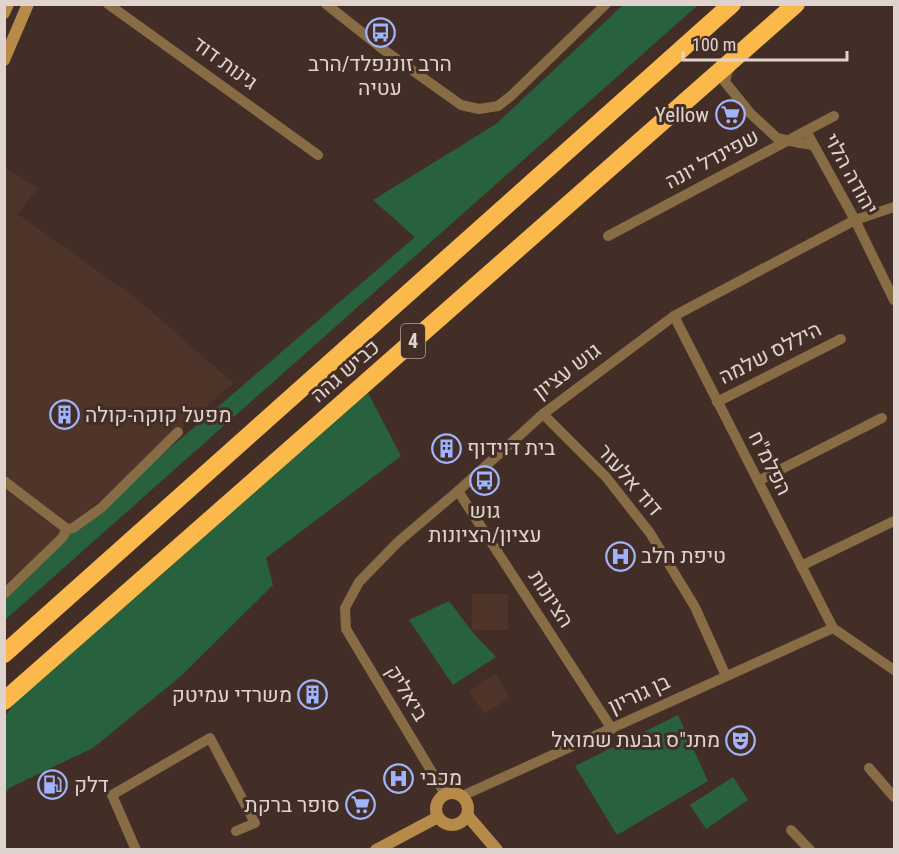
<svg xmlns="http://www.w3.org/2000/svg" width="899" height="854" font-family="'Roboto Condensed',Heebo,sans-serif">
<rect width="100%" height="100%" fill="#422e26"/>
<!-- built -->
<g fill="#4f342a">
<path d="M4,167L38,188L18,214L137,299L233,383L5,584Z"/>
<rect x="472" y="594" width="36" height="36"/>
<path d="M495,674L510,698L484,714L469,691Z"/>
</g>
<!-- green -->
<g fill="#28613e">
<path d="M623,5H698L5,620L4,591L415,237L373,200L496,124Z"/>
<path d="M367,391L401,456L266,558L273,585L181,676L93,748L9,788L5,795V716L20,695Z"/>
<path d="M449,601L474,634L496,657L453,685L409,620Z"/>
<path d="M678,715L708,781L617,835L575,766Z"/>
<path d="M733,777L748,800L706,829L690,805Z"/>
</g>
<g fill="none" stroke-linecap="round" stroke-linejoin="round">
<!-- street -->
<g stroke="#876c45" stroke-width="10">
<path d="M108,4L318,155"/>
<path d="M326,4L384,50L461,105L479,109L498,106L511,96L606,4"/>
<path d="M731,66L727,73L725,82L750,113L777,138L800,143L813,145"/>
<path d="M806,131L855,220L894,300"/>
<path d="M608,236L834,116"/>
<path d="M674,316L833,628L894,670"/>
<path d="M717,402L841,339"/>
<path d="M543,414L606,477L650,533L695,607L726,676"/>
<path d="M4,481L67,529L73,528L101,508L178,432"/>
<path d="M758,481L882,418"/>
<path d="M458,491L612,729"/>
<path d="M801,566L894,521"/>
<path d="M4,594L62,538L67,529"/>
<path d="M869,768L894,797"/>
<path d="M445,794L346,629L345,608L359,582L398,542L458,491L543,414L674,316L855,220L894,207"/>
<path d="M462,796L833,628"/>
<path d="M791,830L810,850"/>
<path d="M136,850L112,795L210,738L255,823L236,831"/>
</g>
<!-- secondary -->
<g stroke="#b68b4a" stroke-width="12">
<path d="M4,13L8,4"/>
<path d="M4,60L28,4"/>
<circle cx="452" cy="809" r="16"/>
<path d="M467,815L497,850"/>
<path d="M376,850L438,817"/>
</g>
<!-- highway -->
<g stroke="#fbb84b" stroke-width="18">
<path d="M4,654L732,4"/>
<path d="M4,701L796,4"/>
</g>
</g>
<!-- icons -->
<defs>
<symbol id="bus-ring" viewBox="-11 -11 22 22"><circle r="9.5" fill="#422e26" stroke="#a0b3fd" stroke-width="1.5"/><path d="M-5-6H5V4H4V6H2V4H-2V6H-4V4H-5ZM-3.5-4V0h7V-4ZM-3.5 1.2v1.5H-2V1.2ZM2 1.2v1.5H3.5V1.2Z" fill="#a0b3fd"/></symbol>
<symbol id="supermarket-ring" viewBox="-11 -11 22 22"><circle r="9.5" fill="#422e26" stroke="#a0b3fd" stroke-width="1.5"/><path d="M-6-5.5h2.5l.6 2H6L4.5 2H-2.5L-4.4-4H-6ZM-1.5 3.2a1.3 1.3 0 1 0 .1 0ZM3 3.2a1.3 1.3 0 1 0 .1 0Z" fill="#a0b3fd"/></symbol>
<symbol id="building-ring" viewBox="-11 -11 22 22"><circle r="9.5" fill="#422e26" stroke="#a0b3fd" stroke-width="1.5"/><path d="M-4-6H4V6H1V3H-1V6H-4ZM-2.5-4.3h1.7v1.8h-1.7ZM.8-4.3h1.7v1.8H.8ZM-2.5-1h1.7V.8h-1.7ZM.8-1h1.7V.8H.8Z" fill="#a0b3fd"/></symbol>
<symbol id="hospital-ring" viewBox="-11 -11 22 22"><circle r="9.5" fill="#422e26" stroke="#a0b3fd" stroke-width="1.5"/><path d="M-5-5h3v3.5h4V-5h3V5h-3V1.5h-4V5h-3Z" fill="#a0b3fd"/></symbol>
<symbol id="theatre-ring" viewBox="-11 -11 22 22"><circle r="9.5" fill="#422e26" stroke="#a0b3fd" stroke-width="1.5"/><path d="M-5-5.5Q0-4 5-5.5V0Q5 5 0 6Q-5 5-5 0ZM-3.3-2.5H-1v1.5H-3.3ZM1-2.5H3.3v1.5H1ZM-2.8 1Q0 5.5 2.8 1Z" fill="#a0b3fd"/></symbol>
<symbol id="fuel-ring" viewBox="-11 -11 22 22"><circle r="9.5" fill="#422e26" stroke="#a0b3fd" stroke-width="1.5"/><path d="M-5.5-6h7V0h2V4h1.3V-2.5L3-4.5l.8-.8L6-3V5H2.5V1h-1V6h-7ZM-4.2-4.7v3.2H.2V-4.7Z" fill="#a0b3fd"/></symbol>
</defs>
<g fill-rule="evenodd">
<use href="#bus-ring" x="364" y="16" width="33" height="33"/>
<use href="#supermarket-ring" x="714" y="98" width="33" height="33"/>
<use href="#building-ring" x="48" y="398" width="33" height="33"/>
<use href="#building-ring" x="430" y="432" width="33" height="33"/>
<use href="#bus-ring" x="468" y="464" width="33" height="33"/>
<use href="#hospital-ring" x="604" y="540" width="33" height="33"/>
<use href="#building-ring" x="296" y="678" width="33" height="33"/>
<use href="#theatre-ring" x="724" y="724" width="33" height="33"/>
<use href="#hospital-ring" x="382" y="762" width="33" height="33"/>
<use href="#fuel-ring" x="36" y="768" width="33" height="33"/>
<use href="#supermarket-ring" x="344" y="788" width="33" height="33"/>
</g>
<g text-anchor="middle" stroke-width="6" stroke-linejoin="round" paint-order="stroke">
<!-- shield labels -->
<rect fill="#422e26" stroke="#b1a29c" stroke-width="1.5" x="401" y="324" width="24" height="34" rx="4.5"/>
<g font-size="20" font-weight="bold" fill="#e0d3ce">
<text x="413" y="348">4</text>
</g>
<!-- street labels -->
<g font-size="21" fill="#e0d3ce" stroke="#422e26">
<text transform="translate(225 63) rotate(36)" y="7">גינות דוד</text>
<text transform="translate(712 159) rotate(-28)" y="7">שפינדל יונה</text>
<text transform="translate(851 174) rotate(61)" y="7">יהודה הלוי</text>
<text transform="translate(770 353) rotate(-27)" y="7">היללס שלמה</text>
<text transform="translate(345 371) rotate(-41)" y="7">כביש גהה</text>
<text transform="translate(567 371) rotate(-37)" y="7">גוש עציון</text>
<text transform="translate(770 463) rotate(63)" y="7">הפלמ"ח</text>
<text transform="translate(630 480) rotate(49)" y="7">דוד אלעזר</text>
<text transform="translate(551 599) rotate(57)" y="7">הציונות</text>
<text transform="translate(407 693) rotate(59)" y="7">ביאליק</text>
<text transform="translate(639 694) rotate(-25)" y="7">בן גוריון</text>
</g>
<!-- poi labels -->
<g font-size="21" fill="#e0d3ce" stroke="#422e26" text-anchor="start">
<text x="380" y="71" text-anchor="middle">הרב זוננפלד/הרב<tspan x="380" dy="24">עטיה</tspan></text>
<text x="709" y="122" text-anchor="end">Yellow</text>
<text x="85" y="422">מפעל קוקה-קולה</text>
<text x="467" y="455">בית דוידוף</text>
<text x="485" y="518" text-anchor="middle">גוש<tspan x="485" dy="24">עציון/הציונות</tspan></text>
<text x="641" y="563">טיפת חלב</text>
<text x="292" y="702" text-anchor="end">משרדי עמיטק</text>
<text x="720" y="747" text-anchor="end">מתנ"ס גבעת שמואל</text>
<text x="420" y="785">מכבי</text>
<text x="74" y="792">דלק</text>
<text x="340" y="812" text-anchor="end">סופר ברקת</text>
</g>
</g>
<!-- border -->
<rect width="899" height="854" fill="none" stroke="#e0d3ce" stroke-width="12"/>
<!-- scale -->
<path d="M683 51v9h164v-9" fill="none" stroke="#e0d3ce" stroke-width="3"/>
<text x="692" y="51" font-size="18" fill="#e0d3ce" stroke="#422e26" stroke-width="4.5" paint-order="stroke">100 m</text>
</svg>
